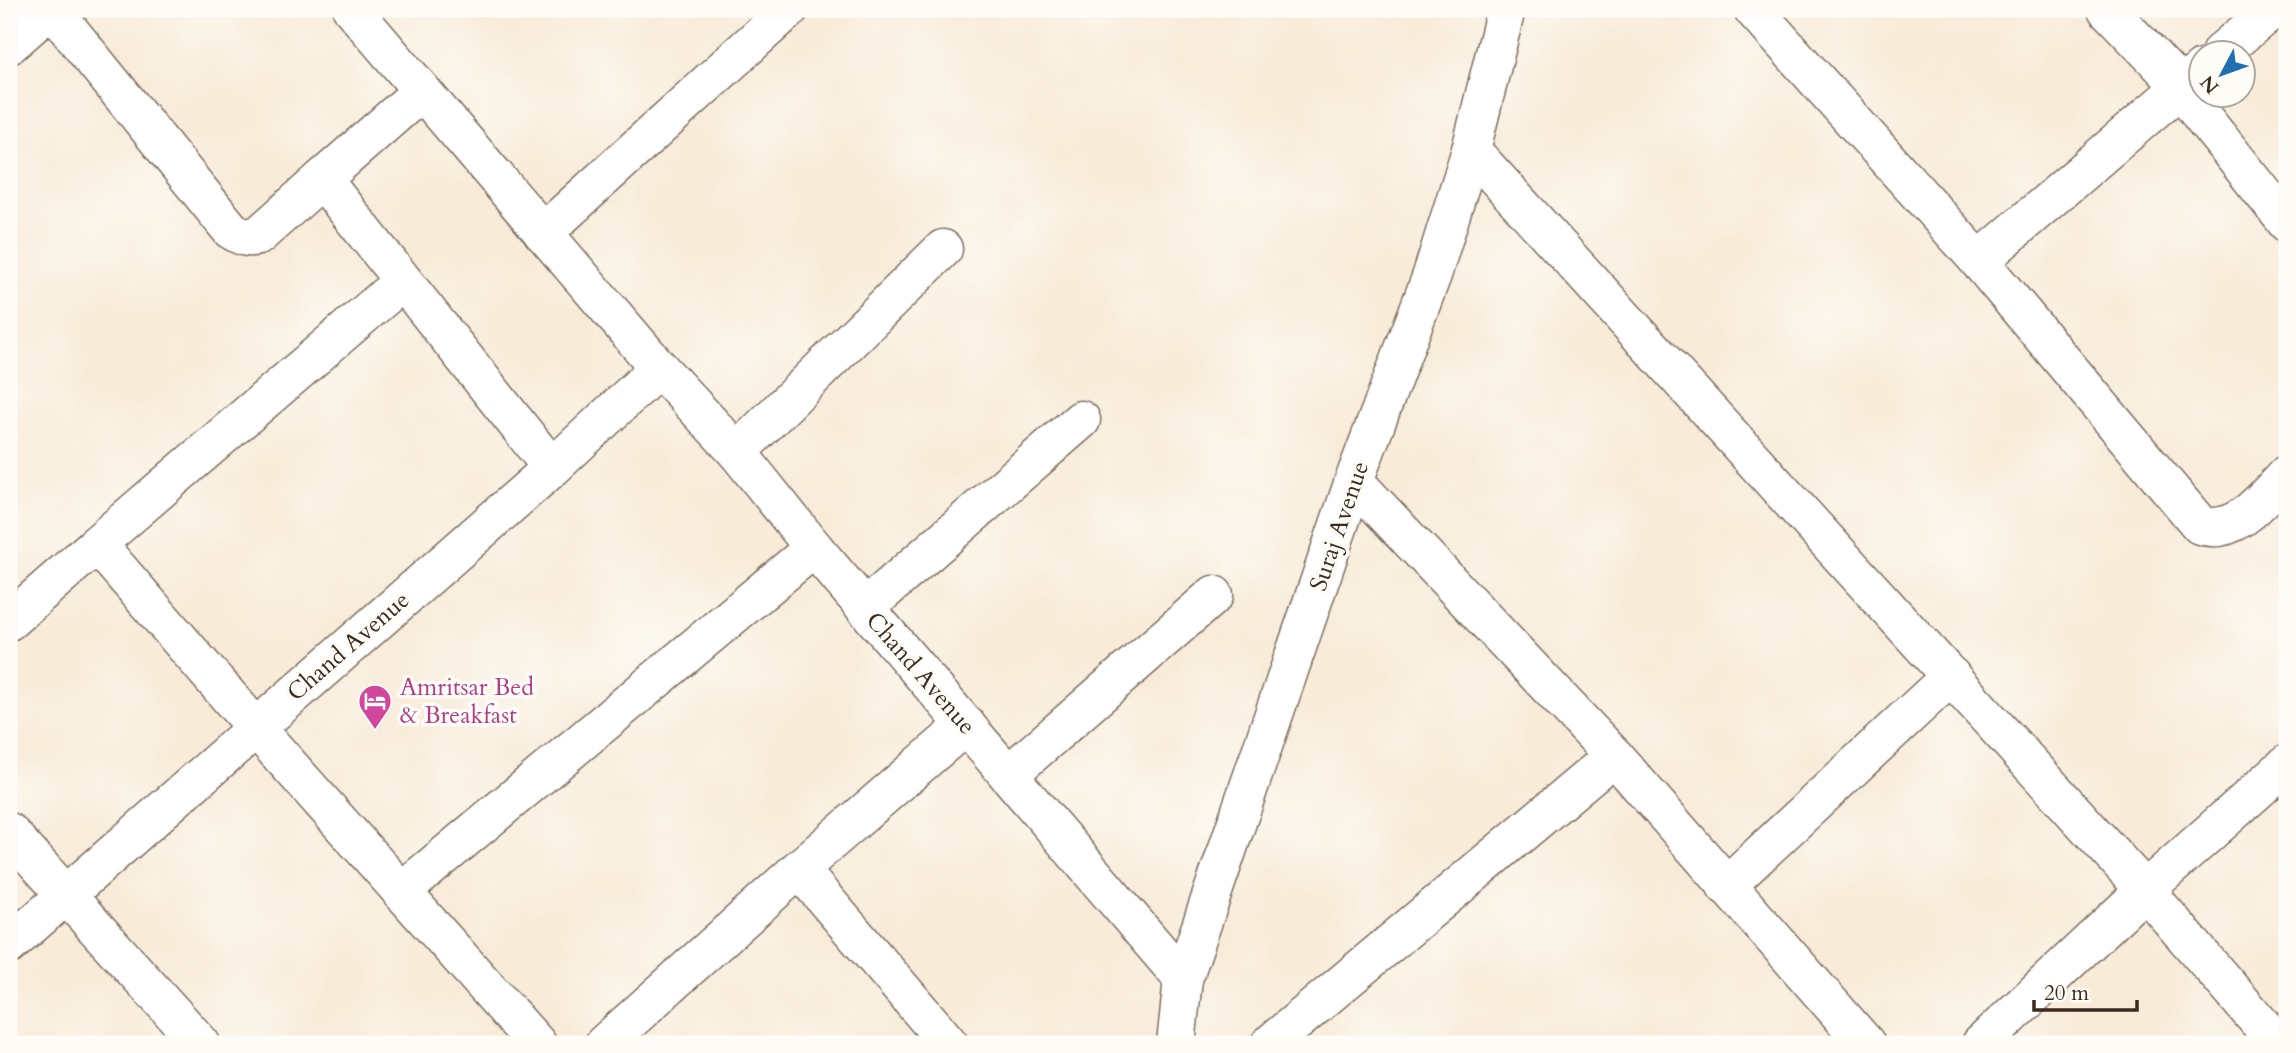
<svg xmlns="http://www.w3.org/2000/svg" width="2296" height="1053" font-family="Cardo,serif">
<rect width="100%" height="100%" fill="#fdfcf7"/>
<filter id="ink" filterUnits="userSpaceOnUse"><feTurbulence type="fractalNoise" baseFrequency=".0143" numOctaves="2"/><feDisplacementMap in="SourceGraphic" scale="14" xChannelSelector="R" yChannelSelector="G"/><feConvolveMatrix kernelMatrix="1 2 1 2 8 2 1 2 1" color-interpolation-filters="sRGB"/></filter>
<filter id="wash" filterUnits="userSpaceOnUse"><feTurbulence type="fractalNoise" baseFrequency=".00686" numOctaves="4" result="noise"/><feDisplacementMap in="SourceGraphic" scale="28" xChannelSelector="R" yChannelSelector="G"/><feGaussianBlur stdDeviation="1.57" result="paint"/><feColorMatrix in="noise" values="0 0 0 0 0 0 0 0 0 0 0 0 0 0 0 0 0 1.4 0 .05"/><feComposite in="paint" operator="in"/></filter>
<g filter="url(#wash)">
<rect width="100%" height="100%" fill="#f8ebd8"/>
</g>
<g filter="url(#ink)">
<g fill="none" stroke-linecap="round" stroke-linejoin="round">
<defs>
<g id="minor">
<path d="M52,9L231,230C241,236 247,239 258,236L322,179"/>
<path d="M352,9L659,368L737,452L814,548L1183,979"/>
<path d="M1753,9L1979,261L2200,525C2236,537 2264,497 2287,474"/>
<path d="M2107,9L2181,86L2200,114L2287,223"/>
<path d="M9,45L50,9"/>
<path d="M2221,52L2273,9"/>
<path d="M422,91L322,179L552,468"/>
<path d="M1471,150L2145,890L2278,1044"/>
<path d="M543,233L789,9"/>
<path d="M1979,261L2202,69"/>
<path d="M737,452L943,249"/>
<path d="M1354,481L1614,756L1866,1044"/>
<path d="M97,544L402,282"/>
<path d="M865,608L1081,420"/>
<path d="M9,621L97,544L255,727L537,1044"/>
<path d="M1008,775L1214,595"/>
<path d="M9,832L201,1044"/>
<path d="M799,869L966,725"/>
<path d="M1726,886L1951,676"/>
<path d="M401,892L814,548"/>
<path d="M9,945L552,468L659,368"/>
<path d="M604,1044L799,869L949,1044"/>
<path d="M1176,1044L1183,979L1354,481L1432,275L1471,150L1506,9"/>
<path d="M1270,1044L1614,756"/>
<path d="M1981,1044L2145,890L2287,764"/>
</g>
</defs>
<!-- minor casing -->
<use href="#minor" stroke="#7d6e5f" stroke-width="41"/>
<!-- minor -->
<use href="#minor" stroke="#fff" stroke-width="38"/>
</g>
</g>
<!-- icons -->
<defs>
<symbol id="hotel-pin" viewBox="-11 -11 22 30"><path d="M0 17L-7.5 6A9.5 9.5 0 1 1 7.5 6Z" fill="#d1479c" stroke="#fdfcf7"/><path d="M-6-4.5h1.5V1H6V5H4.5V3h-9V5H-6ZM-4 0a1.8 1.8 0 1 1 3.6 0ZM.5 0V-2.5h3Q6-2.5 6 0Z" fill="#fff"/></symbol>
</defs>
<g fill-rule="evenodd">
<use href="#hotel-pin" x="356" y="682" width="38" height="52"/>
</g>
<g text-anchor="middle" stroke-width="7" stroke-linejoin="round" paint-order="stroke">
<!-- street labels -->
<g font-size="24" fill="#3b2a1e" stroke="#fdfcf7">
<text transform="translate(1339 526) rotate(-71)" y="8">Suraj Avenue</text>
<text transform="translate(348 646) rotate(-41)" y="8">Chand Avenue</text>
<text transform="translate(921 673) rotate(49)" y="8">Chand Avenue</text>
</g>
<!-- hotel labels -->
<g font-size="24" fill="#b23c85" stroke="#fdfcf7" text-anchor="start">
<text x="400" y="695">Amritsar Bed<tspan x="400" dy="28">&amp; Breakfast</tspan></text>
</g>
</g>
<!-- margin -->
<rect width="2296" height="1053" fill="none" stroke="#fdfcf7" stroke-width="35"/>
<!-- north arrow -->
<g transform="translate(2222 74) rotate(229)"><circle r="33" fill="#fdfcf7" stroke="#afa8a0" stroke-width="2"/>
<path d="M0-5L12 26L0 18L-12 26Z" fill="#1f6fb2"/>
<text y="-10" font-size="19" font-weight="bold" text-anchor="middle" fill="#3b2a1e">N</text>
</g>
<!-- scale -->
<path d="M2034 1000v10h103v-10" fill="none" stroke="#3b2a1e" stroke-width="3.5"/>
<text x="2044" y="1000" font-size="21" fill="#3b2a1e" stroke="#fdfcf7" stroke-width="5" paint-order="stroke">20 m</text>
</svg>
